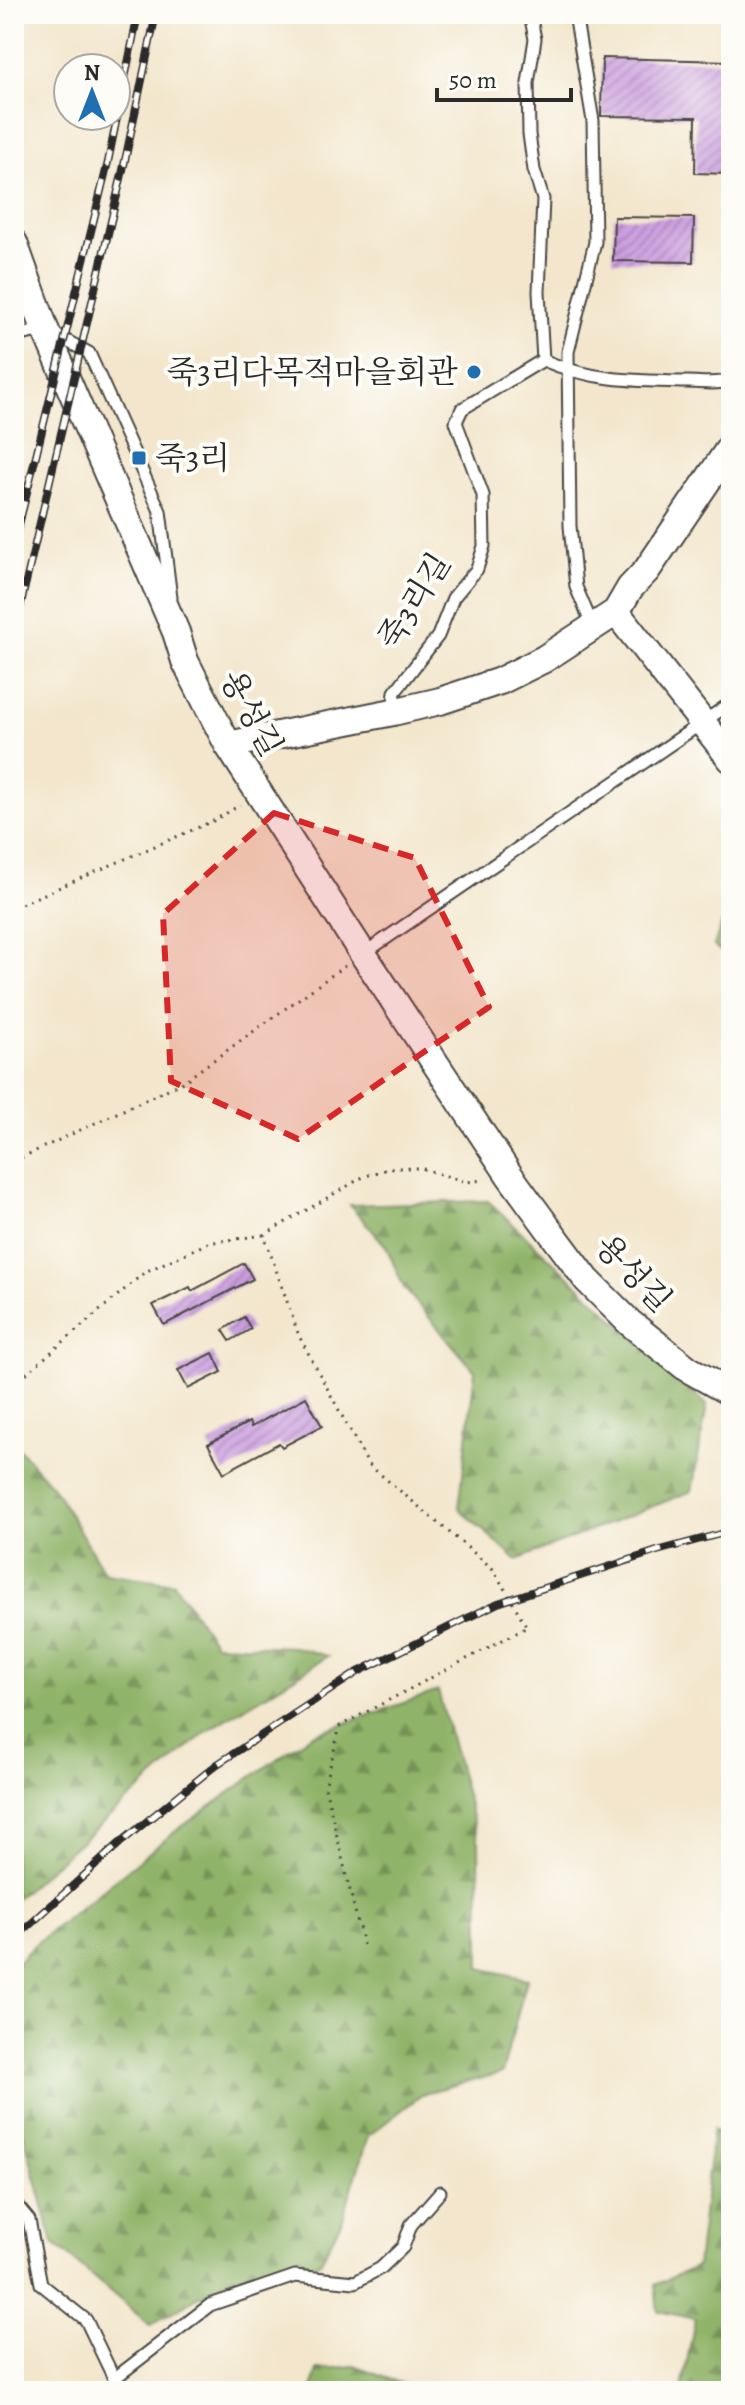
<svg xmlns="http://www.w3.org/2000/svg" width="745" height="2405" font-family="Alegreya,'Noto Serif KR',serif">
<defs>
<pattern id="industrial-furrows" width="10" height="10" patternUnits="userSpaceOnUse" patternTransform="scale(2)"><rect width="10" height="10" fill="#cfbdce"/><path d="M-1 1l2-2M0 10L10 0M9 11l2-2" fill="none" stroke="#a89aa7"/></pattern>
<pattern id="forest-firs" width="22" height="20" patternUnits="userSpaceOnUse" patternTransform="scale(2)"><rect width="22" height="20" fill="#8fb368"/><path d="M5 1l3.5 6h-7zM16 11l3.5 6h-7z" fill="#759256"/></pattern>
<pattern id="building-hatch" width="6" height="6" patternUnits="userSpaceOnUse" patternTransform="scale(2)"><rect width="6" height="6" fill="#ca9bdf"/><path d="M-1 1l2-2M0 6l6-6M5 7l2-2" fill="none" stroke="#a47fb5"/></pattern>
</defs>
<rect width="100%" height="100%" fill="#fdfcf7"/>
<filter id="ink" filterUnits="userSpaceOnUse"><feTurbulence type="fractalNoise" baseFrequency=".0125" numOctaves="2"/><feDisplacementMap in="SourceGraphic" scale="16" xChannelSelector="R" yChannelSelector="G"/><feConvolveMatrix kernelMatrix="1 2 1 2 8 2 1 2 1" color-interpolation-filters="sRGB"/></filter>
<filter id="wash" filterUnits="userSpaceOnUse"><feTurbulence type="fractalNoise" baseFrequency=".006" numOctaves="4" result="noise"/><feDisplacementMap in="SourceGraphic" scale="32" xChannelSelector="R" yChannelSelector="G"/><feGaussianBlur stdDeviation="1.8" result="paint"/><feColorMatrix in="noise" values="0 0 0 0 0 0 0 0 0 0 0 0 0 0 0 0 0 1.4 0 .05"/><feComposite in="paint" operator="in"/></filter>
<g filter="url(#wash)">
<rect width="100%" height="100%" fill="#f3e6cc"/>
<!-- industrial -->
<path fill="url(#industrial-furrows)" d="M553,14H731L556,22Z"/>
<!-- forest -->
<g fill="url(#forest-firs)" stroke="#5d6f4a" stroke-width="2">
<path d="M731,898V960L714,946Z"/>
<path d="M488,1201L707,1405L692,1491L516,1560L459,1508L475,1371L404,1288L386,1246L350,1205Z"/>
<path d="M14,1443L53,1487L105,1573L174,1583L215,1644L294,1647L328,1656L206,1732L14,1900Z"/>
<path d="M438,1691L479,1843L480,1968L527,1979L502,2073L424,2093L368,2136L343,2218L320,2263L232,2277L150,2325L53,2243L14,2098V1966L34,1945L177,1830L311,1735Z"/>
<path d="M713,2129L731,2143V2391H684L682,2389L695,2319L658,2311L655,2285L697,2266Z"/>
<path d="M354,2366L419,2390L312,2391L317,2370Z"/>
</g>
<g id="blocks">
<!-- building -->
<g fill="url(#building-hatch)">
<path d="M602,58L731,61V174L695,173L696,117L601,116Z"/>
<path d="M614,217L694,218L693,262L613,261Z"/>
<path d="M244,1263L253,1279L164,1325L153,1305L190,1287L192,1291Z"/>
<path d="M244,1317L251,1329L230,1341L223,1330Z"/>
<path d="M213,1353L222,1372L188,1389L178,1370Z"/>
<path d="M306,1397L322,1426L282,1447L279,1443L224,1473L208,1444L249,1422L251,1427Z"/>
</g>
</g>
</g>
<g filter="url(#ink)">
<use href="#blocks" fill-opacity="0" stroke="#494743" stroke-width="2"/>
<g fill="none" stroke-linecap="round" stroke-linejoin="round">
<defs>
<g id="service">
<path d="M530,14L535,39L528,83L529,134L534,170L543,199L539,292L543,360"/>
<path d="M575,14L593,121L595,242L568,352L570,526L576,587L593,627"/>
<path d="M14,337L45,329L89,353L160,511L171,598"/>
<path d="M393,712L395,692L438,636L453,598L477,569L484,546L483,495L456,422L462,409L543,360C591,381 635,381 687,382C701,382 718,385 731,380"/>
<path d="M363,954L731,703"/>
<path d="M14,2202L29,2220L41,2284L86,2320L120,2391"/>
<path d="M115,2378L210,2305L295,2276L355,2282L381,2268L403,2247L411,2225L440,2192"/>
</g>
<g id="tertiary">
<path d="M14,243L45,329L176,632L185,661L228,745L363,954L510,1176L548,1228L587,1280L630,1323L688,1369L731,1393"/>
<path d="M616,612L731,759"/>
<path d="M228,745L393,712L440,701L500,681L544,659L616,612L630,588L647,570L731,446"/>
</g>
</defs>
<!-- service casing -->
<use href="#service" stroke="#494743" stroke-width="15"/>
<!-- tertiary casing -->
<use href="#tertiary" stroke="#494743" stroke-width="30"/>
<!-- path -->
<g stroke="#494743" stroke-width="3" stroke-dasharray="2 6" stroke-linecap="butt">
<path d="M14,907L213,821L240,805"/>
<path d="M14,1161L183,1082L346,965"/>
<path d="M264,1235L363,1177L391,1168H420L466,1182L484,1180"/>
<path d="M14,1384L145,1272L208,1243L264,1235L299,1336L368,1464L493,1569L527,1627L340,1726L325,1787L364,1948"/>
</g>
<!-- service -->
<use href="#service" stroke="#fff" stroke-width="11"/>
<!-- tertiary -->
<use href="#tertiary" stroke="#fff" stroke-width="26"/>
<defs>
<g id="rail">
<path d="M14,545L108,162L138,14"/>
<path d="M14,633L123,170L156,14"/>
<path d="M14,1939L120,1843L216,1765L358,1672L498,1603L657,1551L731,1531"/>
</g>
</defs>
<!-- rail casing -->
<use href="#rail" stroke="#2b2b2b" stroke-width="8"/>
<!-- rail -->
<use href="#rail" stroke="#fdfcf7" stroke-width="5" stroke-dasharray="15" stroke-linecap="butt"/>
</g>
</g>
<!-- marked area -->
<path fill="#d62828" fill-opacity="0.2" stroke="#d62828" stroke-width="6" stroke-dasharray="16 10" stroke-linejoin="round" d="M274,813L415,858L489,1007L298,1139L171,1081L163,914Z"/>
<!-- markers -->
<g fill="#1f6fb2" stroke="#fdfcf7" stroke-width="3">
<circle cx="474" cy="372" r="8"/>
<rect x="131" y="450" width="16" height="16" rx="4"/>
</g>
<g text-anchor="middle" stroke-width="8" stroke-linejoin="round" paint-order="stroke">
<!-- poi labels -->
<g font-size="32" fill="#2b2b2b" stroke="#fdfcf7" text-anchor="end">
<text x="458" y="383">죽3리다목적마을회관</text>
<text x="155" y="469" text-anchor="start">죽3리</text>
</g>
<!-- street labels -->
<g font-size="32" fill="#2b2b2b" stroke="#fdfcf7">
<text transform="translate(414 601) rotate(-58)" y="11">죽3리길</text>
<text transform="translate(252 713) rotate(61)" y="11">용성길</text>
<text transform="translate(634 1273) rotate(46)" y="11">용성길</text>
</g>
</g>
<!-- margin -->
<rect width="745" height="2405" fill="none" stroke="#fdfcf7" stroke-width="48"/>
<!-- north arrow -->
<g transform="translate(92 92)"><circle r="38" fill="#fdfcf7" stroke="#a9a8a5" stroke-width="2"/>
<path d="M0-6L14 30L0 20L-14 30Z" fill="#1f6fb2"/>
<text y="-12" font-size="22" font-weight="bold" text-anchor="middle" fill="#2b2b2b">N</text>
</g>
<!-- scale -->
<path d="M437 88v12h134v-12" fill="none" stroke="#2b2b2b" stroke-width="4"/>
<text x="449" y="88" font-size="24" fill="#2b2b2b" stroke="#fdfcf7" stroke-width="6" paint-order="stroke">50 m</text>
</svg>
